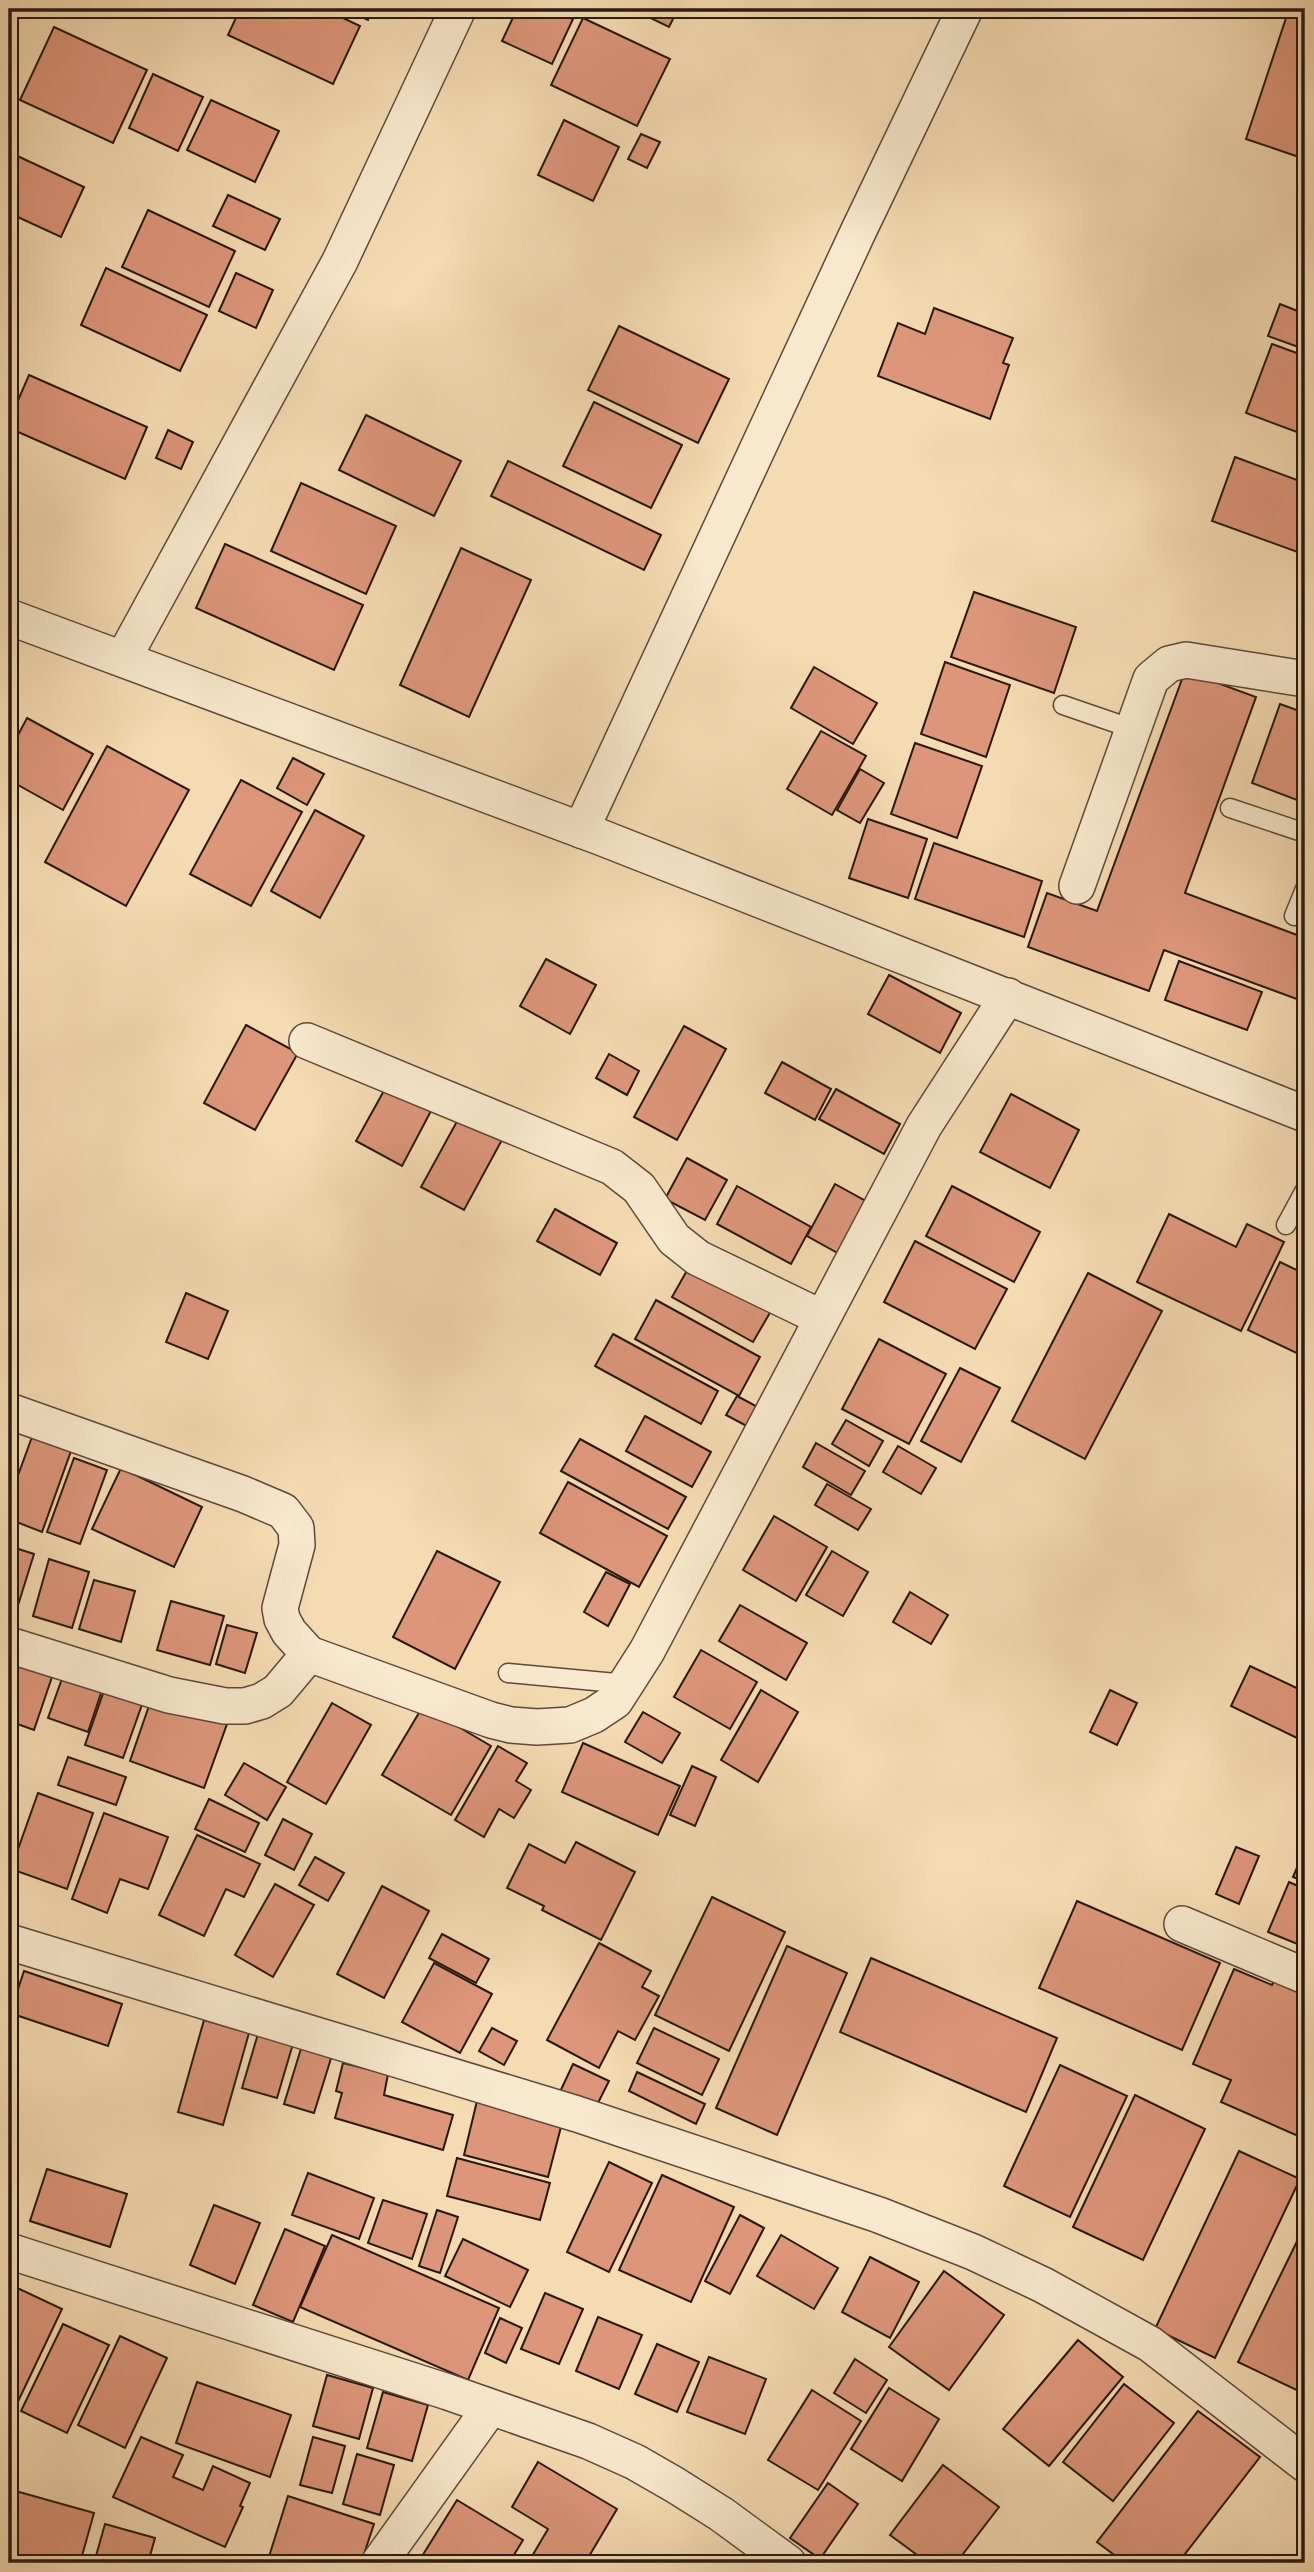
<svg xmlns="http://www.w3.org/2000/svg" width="1314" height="2572" font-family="'IM FELL Great Primer',serif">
<rect width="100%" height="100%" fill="#f5dbb2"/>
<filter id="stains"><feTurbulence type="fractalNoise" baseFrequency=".00286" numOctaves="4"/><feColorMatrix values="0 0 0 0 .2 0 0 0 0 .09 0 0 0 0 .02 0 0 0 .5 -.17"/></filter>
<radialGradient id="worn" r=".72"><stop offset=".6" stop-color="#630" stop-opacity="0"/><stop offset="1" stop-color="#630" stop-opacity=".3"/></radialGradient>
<!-- building -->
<g fill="#dd967a" stroke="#261913" stroke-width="2">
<path d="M171,9H189L186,15Z"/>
<path d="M240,9H324L360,26L333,84L228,35Z"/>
<path d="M344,9H373L368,20Z"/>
<path d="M517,9H552L573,19L552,64L502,41Z"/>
<path d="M632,9H678L669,27Z"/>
<path d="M1289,9H1305V159L1246,139Z"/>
<path d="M583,18L670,59L637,126L551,85Z"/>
<path d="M54,27L147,70L113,143L20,100Z"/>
<path d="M153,74L203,97L178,151L129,128Z"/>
<path d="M211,100L279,131L255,182L187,150Z"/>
<path d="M564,120L619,147L593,201L538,175Z"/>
<path d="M641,134L660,142L647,168L628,159Z"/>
<path d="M11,153L84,187L61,237L9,213V159Z"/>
<path d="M228,195L280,219L265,250L213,226Z"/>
<path d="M148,210L235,251L209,307L122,267Z"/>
<path d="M106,268L207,315L180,371L81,325Z"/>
<path d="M236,273L273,290L256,328L219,311Z"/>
<path d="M1280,304L1305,314L1304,349L1268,336Z"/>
<path d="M934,308L1013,338L1003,363L1009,365L990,419L878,376L898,323L925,334Z"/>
<path d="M619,326L729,379L698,443L588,390Z"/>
<path d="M1272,344L1305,356V435L1246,413Z"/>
<path d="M29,375L147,427L125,479L9,428V421Z"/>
<path d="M594,402L682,445L651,508L563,466Z"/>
<path d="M366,415L461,461L434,516L339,470Z"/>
<path d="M168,430L193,442L181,469L156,458Z"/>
<path d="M1235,457L1305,483V548L1303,554L1212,521Z"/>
<path d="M508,461L661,535L644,570L491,496Z"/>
<path d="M301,483L396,526L366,594L271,551Z"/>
<path d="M225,544L363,605L334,670L196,608Z"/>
<path d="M461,548L531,580L469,717L400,685Z"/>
<path d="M974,592L1076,627L1054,693L951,657Z"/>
<path d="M945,662L1010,685L986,757L921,734Z"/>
<path d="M814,667L877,703L853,744L791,708Z"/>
<path d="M1185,671L1256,697L1185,893L1305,938V1002L1164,950L1149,991L1028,947L1047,893L1097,911Z"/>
<path d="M1280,704L1305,713V803L1252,783Z"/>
<path d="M27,718L93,754L63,810L9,780V752Z"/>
<path d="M821,731L866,756L832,815L787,789Z"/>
<path d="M915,743L982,766L957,838L891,814Z"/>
<path d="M107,746L189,790L126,906L45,862Z"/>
<path d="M293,758L324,774L307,805L277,788Z"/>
<path d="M860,769L884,783L860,823L837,810Z"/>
<path d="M241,780L302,812L251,906L190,874Z"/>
<path d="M315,810L364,836L320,918L271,891Z"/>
<path d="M868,819L927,839L908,898L849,878Z"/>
<path d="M934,843L1042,881L1024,937L915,899Z"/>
<path d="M546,959L596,985L570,1034L520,1006Z"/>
<path d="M1179,961L1262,992L1247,1030L1165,1000Z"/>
<path d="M889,975L961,1013L940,1053L868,1014Z"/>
<path d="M246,1025L298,1053L255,1130L204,1103Z"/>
<path d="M684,1026L726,1049L677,1140L634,1117Z"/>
<path d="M609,1054L639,1071L627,1095L596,1078Z"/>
<path d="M782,1062L831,1089L815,1120L765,1093Z"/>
<path d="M386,1087L431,1111L402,1166L356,1141Z"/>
<path d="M836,1089L900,1124L884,1154L819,1119Z"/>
<path d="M1011,1094L1079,1130L1050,1188L980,1152Z"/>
<path d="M461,1114L503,1138L464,1210L421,1187Z"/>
<path d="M687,1158L727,1180L705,1220L665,1199Z"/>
<path d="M835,1184L871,1204L843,1256L807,1236Z"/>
<path d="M737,1186L811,1227L791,1264L717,1224Z"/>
<path d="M952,1186L1040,1232L1014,1282L926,1236Z"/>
<path d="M555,1209L617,1243L600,1275L537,1241Z"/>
<path d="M1169,1214L1236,1247L1247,1224L1284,1242L1241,1331L1137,1282Z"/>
<path d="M915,1241L1007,1289L975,1349L884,1302Z"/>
<path d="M1280,1262L1305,1274V1357L1248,1330Z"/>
<path d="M689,1267L771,1311L753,1342L672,1297Z"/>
<path d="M1088,1273L1162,1311L1085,1459L1012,1421Z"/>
<path d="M186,1293L228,1311L208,1359L166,1342Z"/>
<path d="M656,1300L760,1357L739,1396L635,1339Z"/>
<path d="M613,1334L718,1391L701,1424L595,1366Z"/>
<path d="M879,1339L946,1374L909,1444L842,1409Z"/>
<path d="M960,1368L1000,1388L961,1462L921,1441Z"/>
<path d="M737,1396L765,1411L754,1430L726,1415Z"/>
<path d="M645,1416L711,1452L692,1487L626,1451Z"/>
<path d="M846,1420L883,1441L869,1466L832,1444Z"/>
<path d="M32,1437L71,1451L42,1532L9,1519V1500Z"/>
<path d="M580,1439L686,1497L668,1529L561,1471Z"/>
<path d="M816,1443L865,1471L851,1495L803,1467Z"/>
<path d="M898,1446L936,1468L921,1494L883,1472Z"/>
<path d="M74,1458L107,1470L80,1544L47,1532Z"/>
<path d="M121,1468L202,1507L174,1567L92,1529Z"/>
<path d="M568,1482L667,1536L639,1587L540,1533Z"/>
<path d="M827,1484L871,1509L858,1530L815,1505Z"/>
<path d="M774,1516L827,1547L796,1601L743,1570Z"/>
<path d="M9,1546L34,1554L15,1615L9,1613Z"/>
<path d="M437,1551L500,1582L455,1669L393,1637Z"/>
<path d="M832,1551L868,1572L843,1616L806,1595Z"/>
<path d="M49,1559L89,1572L72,1628L33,1616Z"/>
<path d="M606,1572L630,1584L608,1626L584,1612Z"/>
<path d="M94,1580L135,1591L121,1642L79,1629Z"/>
<path d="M910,1592L948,1615L931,1644L893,1622Z"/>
<path d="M171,1601L224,1616L210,1665L157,1650Z"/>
<path d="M740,1605L807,1643L786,1680L719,1641Z"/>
<path d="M227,1625L257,1633L245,1673L216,1664Z"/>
<path d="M701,1650L757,1682L730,1729L674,1697Z"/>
<path d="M9,1652L55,1668L34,1730L9,1721Z"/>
<path d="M1250,1666L1305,1692V1732L1301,1740L1231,1706Z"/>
<path d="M64,1673L103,1687L88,1732L48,1718Z"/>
<path d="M106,1685L144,1699L123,1758L85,1745Z"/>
<path d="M761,1690L798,1712L758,1782L721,1760Z"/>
<path d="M1110,1690L1137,1703L1117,1745L1090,1732Z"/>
<path d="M152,1697L227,1724L204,1788L130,1761Z"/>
<path d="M332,1703L371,1725L326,1804L287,1782Z"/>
<path d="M423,1706L491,1746L451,1815L382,1775Z"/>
<path d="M643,1712L680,1733L662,1763L625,1742Z"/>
<path d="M583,1743L680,1786L658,1835L562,1792Z"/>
<path d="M498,1746L527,1763L516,1781L531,1790L514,1818L499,1809L484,1837L455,1820Z"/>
<path d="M68,1757L126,1777L116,1805L58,1785Z"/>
<path d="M9,1761L17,1764L9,1789Z"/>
<path d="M244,1763L286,1787L267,1820L225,1795Z"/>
<path d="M692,1766L716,1777L695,1826L670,1815Z"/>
<path d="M38,1793L93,1813L67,1889L11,1869Z"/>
<path d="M209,1799L259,1823L245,1852L195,1829Z"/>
<path d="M104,1813L168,1837L148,1889L120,1879L107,1913L72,1899Z"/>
<path d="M283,1819L312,1834L294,1870L265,1855Z"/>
<path d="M197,1835L260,1864L244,1897L226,1889L204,1936L159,1915Z"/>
<path d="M576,1842L635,1872L601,1940L542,1910L544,1906L507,1888L529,1844L565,1863Z"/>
<path d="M1236,1847L1259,1856L1239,1904L1216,1894Z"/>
<path d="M1305,1849V1882L1293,1877Z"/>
<path d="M315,1857L344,1873L328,1901L299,1885Z"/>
<path d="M1289,1882L1305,1889V1947L1268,1932Z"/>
<path d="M275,1884L314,1905L273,1977L235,1955Z"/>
<path d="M382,1886L429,1911L384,1998L337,1974Z"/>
<path d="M712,1897L785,1932L729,2051L655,2015Z"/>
<path d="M1077,1901L1220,1963L1182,2050L1039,1988Z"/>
<path d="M442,1934L489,1959L476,1983L429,1958Z"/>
<path d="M599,1943L651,1971L642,1987L659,1996L635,2040L618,2031L599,2068L547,2040Z"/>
<path d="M787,1946L847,1973L777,2135L716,2108Z"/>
<path d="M871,1958L1057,2038L1026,2112L840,2032Z"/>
<path d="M434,1963L492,1994L460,2053L402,2022Z"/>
<path d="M1234,1969L1272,1985L1278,1970L1305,1982V2139L1221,2102L1231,2080L1193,2064Z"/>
<path d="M24,1971L122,2004L108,2046L10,2013Z"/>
<path d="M204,2020L249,2033L223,2125L178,2112Z"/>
<path d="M260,2027L295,2037L277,2098L242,2088Z"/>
<path d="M492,2028L517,2041L504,2065L479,2051Z"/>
<path d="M654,2028L719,2059L702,2095L637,2063Z"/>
<path d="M303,2042L333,2052L314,2113L284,2104Z"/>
<path d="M343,2063L388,2074L384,2095L453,2115L443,2150L335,2118L342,2093L336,2091Z"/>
<path d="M573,2064L609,2081L593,2113L558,2096Z"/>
<path d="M1060,2065L1127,2096L1070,2217L1004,2186Z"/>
<path d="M637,2072L705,2104L696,2124L629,2091Z"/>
<path d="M1135,2095L1205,2129L1143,2260L1073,2227Z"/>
<path d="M477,2101L562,2123L548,2177L464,2155Z"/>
<path d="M1239,2151L1300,2179L1215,2358L1155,2329Z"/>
<path d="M457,2158L550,2183L540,2220L447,2196Z"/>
<path d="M609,2162L652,2183L609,2272L567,2252Z"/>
<path d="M47,2169L127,2194L110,2247L30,2221Z"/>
<path d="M308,2173L374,2198L359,2239L292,2215Z"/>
<path d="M662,2175L734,2207L691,2302L619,2270Z"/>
<path d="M383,2200L427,2214L412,2259L368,2243Z"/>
<path d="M214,2205L260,2223L235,2284L190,2265Z"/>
<path d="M437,2210L458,2217L440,2273L419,2266Z"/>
<path d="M740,2215L764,2228L730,2294L705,2281Z"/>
<path d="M1305,2225V2394L1238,2362Z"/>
<path d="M285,2229L325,2246L293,2322L253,2305Z"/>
<path d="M332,2235L499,2308L468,2380L300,2307Z"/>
<path d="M781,2235L838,2268L814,2309L757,2276Z"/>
<path d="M463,2239L528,2270L510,2307L445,2276Z"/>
<path d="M870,2257L919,2282L890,2338L842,2312Z"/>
<path d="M944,2271L1004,2315L949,2390L889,2347Z"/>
<path d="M11,2285L62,2309L14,2410L9,2408V2290Z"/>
<path d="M545,2293L583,2309L559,2364L521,2349Z"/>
<path d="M598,2317L642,2335L619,2389L576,2371Z"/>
<path d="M500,2318L522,2328L506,2363L485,2353Z"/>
<path d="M63,2324L109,2345L67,2433L21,2411Z"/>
<path d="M120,2336L167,2358L125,2448L78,2425Z"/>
<path d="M1078,2340L1123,2377L1049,2466L1003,2429Z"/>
<path d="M657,2344L699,2362L677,2412L635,2394Z"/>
<path d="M709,2357L766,2379L745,2434L687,2412Z"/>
<path d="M855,2359L887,2380L866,2413L834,2393Z"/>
<path d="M327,2375L373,2388L359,2439L313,2426Z"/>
<path d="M197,2382L291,2415L270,2477L176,2443Z"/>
<path d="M1124,2384L1174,2423L1113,2501L1063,2462Z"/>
<path d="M889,2388L939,2419L902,2481L851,2449Z"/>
<path d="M812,2390L861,2421L818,2490L768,2460Z"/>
<path d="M383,2392L428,2405L412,2461L367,2448Z"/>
<path d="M1198,2411L1260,2457L1178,2563H1125L1097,2542Z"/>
<path d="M141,2437L183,2455L173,2477L203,2490L213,2466L250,2483L240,2506L243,2507L225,2547L113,2497Z"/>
<path d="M313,2437L345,2446L332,2493L300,2485Z"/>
<path d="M357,2454L394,2465L380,2515L343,2504Z"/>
<path d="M538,2462L617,2509L585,2563H528L548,2529L512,2507Z"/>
<path d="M943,2465L999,2507L956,2563H928L890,2535Z"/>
<path d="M828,2483L858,2504L820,2559L790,2538Z"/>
<path d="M12,2490L94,2513L80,2563H9V2501Z"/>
<path d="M288,2496L374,2524L361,2563H267Z"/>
<path d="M457,2500L523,2540L509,2563H423L419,2561Z"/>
<path d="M105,2524L155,2538L148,2563H94Z"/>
</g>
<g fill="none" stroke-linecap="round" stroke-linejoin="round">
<defs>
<g id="lane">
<path d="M1063,705L1133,729"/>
<path d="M1230,808L1305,833"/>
<path d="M1294,916L1305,889"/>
<path d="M1286,1225L1305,1190"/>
<path d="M508,1673L627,1684"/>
</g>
<g id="street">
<path d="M9,617L600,837L1305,1114"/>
<path d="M123,659L340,261L458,9"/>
<path d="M581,830L858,232L965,9"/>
<path d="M1077,886L1151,679L1169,664L1186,660L1305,679"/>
<path d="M307,1041L612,1167L639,1188L674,1239L698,1258L822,1318"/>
<path d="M9,1411L243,1494L283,1511L296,1528L297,1545L280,1608L282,1619L289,1632L309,1654L491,1720L511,1725L537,1727L570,1725L594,1715L615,1701L647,1651L924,1126L1008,996"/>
<path d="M9,1645L169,1695L225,1706H245L262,1701L278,1691L309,1654"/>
<path d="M1182,1924L1305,1976"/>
<path d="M9,1942L577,2114L879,2215L973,2252L1043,2285L1150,2344L1305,2464"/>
<path d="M9,2251L448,2392L588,2441L635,2462L675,2485L721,2514L788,2563"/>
<path d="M379,2563L490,2408"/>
</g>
</defs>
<!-- lane casing -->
<use href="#lane" stroke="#5a4a3b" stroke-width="21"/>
<!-- street casing -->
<use href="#street" stroke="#5a4a3b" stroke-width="38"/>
<!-- lane -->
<use href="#lane" stroke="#f8e8cd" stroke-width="18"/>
<!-- street -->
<use href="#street" stroke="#f8e8cd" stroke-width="35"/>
</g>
<!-- margin -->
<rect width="1314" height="2572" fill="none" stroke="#f5dbb2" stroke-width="35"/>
<rect x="10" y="10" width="1293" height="2551" fill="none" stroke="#261913" stroke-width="3.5"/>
<rect x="18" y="18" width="1279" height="2537" fill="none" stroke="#261913" stroke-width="2"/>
<rect width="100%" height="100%" filter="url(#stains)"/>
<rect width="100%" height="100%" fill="url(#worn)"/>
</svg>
